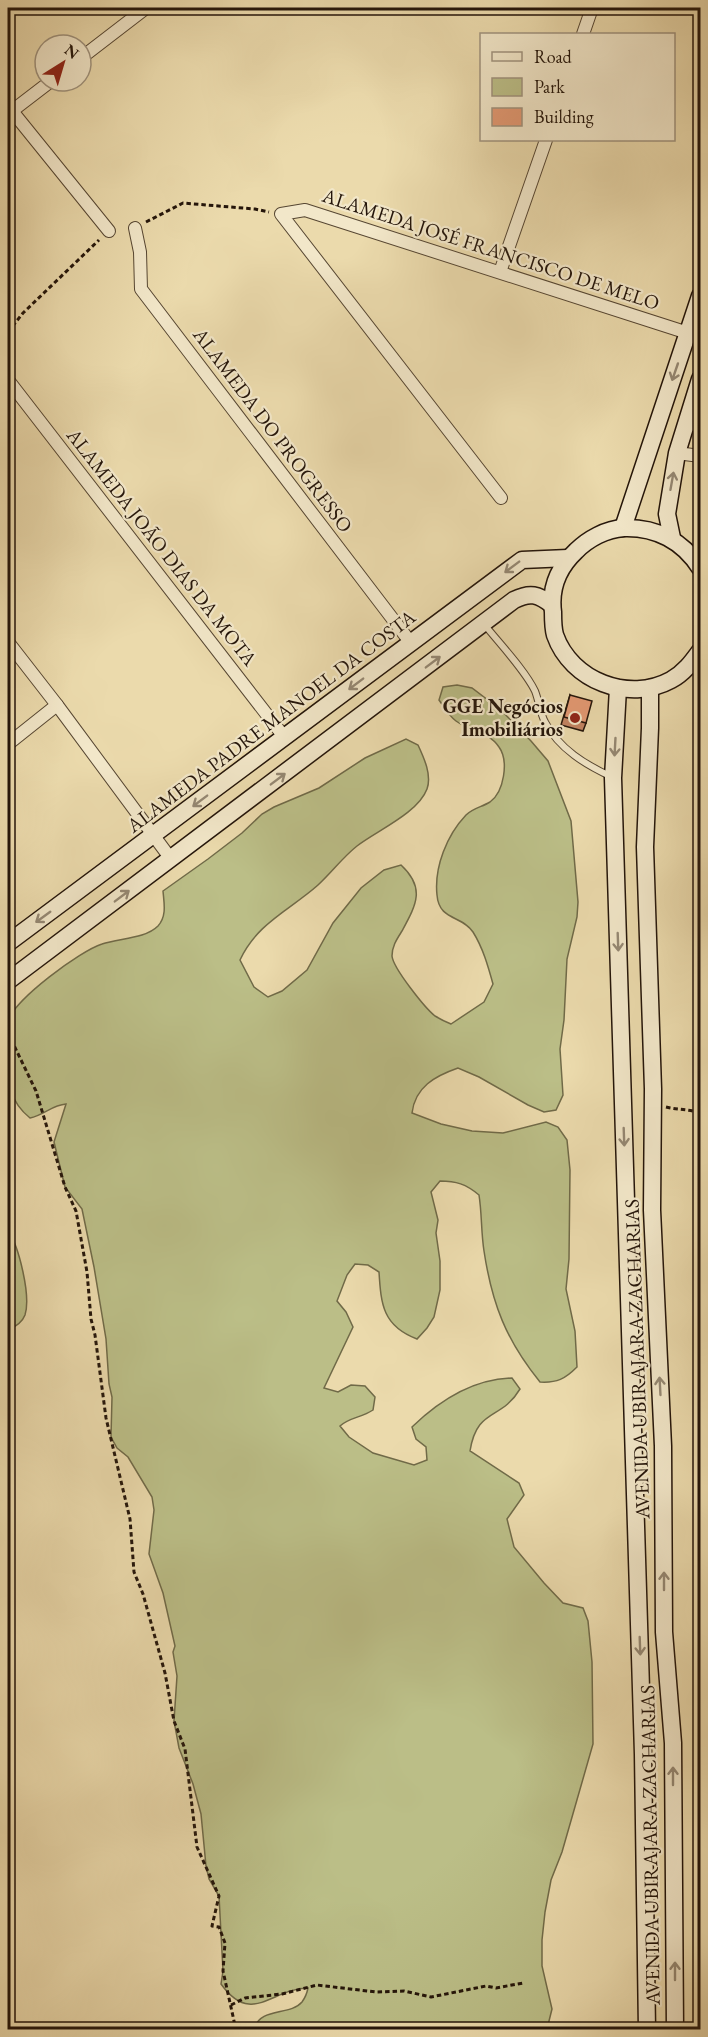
<svg xmlns="http://www.w3.org/2000/svg" width="708" height="2037" font-family="'EB Garamond',serif">
<rect width="100%" height="100%" fill="#ebdaac"/>
<filter id="stains"><feTurbulence type="fractalNoise" baseFrequency=".00333" numOctaves="4"/><feColorMatrix values="0 0 0 0 .2 0 0 0 0 .09 0 0 0 0 .02 0 0 0 .5 -.17"/></filter>
<radialGradient id="worn" r=".72"><stop offset=".6" stop-color="#630" stop-opacity="0"/><stop offset="1" stop-color="#630" stop-opacity=".3"/></radialGradient>
<!-- green -->
<g fill="#bbbe87" stroke="#706a48" stroke-width="1.5">
<path d="M457,685L472,688L501,710L531,741L548,761L571,821L578,902L577,917L567,959L564,1020L560,1049L563,1095L556,1110L544,1112L528,1105L479,1077L458,1068C435,1076 415,1087 412,1113L441,1124L472,1131L503,1133L546,1122L558,1127L567,1140L570,1170L569,1259L566,1289L575,1331L577,1367C565,1379 557,1383 540,1382C506,1340 492,1304 484,1251C481,1232 482,1214 479,1195C466,1184 456,1181 440,1181L431,1192L438,1220L436,1233L440,1261V1290L434,1317L427,1328L417,1339C383,1326 381,1305 379,1272L368,1265L355,1264L347,1275L337,1301L346,1312L353,1327L324,1388L338,1392L351,1385L365,1386L375,1397L373,1410C361,1418 350,1417 340,1426L349,1437L373,1453L414,1465L427,1460L426,1447L416,1439L412,1427C439,1401 474,1379 512,1378L520,1389C501,1421 477,1407 470,1451L519,1483L524,1495L507,1519L514,1547L544,1583L563,1603L583,1608L588,1621L592,1662L593,1744L562,1852L551,1880L545,1912L542,1940V1966L552,2009L547,2029H254C260,2007 290,2016 302,2002C305,1998 307,1993 308,1988C272,1988 252,2027 221,1984L223,1971L219,1896L209,1879L206,1866L201,1814L193,1784L179,1748L174,1721L177,1676L173,1652L175,1646L163,1593L149,1554L154,1510L152,1497L128,1457L117,1448L111,1437L112,1397L109,1384L106,1339L94,1267L82,1209L65,1187L54,1142L66,1104C52,1105 44,1115 30,1118C9,1101 8,1083 8,1057C8,1046 5,1031 8,1021C15,999 80,951 102,944C119,938 145,939 158,926C167,916 164,903 163,891L208,859L242,833L262,814L274,807L319,788L365,758L406,739L418,745C424,758 432,775 427,789C418,813 378,830 357,846C343,857 332,872 318,885C290,910 257,923 240,960L254,987L268,997L282,991L307,970L333,923L361,888L384,870L401,865C426,888 416,905 402,931C397,939 392,946 392,956C393,968 425,1008 435,1016C440,1019 446,1022 451,1024L484,1002L493,984C488,966 483,948 473,932C462,915 439,921 437,895C434,867 447,835 466,815C473,808 482,807 490,802C504,792 509,761 499,747C489,732 470,731 456,721C449,716 444,707 439,700L443,687Z"/>
<path d="M8,1231C19,1246 31,1296 25,1315C22,1323 15,1327 8,1330Z"/>
</g>
<g fill="none" stroke-linecap="round" stroke-linejoin="round">
<defs>
<path id="service" d="M484,624C499,643 525,670 535,691C539,701 540,713 545,722C559,749 586,765 612,777"/>
<g id="minor">
<path d="M583,34L592,8"/>
<path d="M81,58L146,8"/>
<path d="M12,111L109,231"/>
<path d="M8,114L51,81"/>
<path d="M135,228L140,252L141,289L411,643"/>
<path d="M500,272L546,140"/>
<path d="M8,380L285,738"/>
<path d="M688,416L700,430"/>
<path d="M677,453L700,456"/>
<path d="M501,498L281,214L305,210L688,333"/>
<path d="M8,642L57,705L171,859"/>
<path d="M8,744L57,705"/>
</g>
<g id="secondary">
<path d="M623,528L700,296"/>
<path d="M672,538L667,514L677,453L700,379"/>
<path d="M700,568C683,541 656,527 624,528C606,529 588,539 576,551C558,568 550,589 553,612C553,620 553,628 555,635C571,681 629,703 671,680C684,673 692,662 700,651"/>
<path d="M618,688L613,778L643,1754L647,2030"/>
<path d="M650,688V728L645,847L653,1089L652,1210L663,1446L664,1632L673,1743L675,2030"/>
<path d="M8,943L522,560L568,558"/>
<path d="M8,981L514,600C530,592 538,594 552,605"/>
</g>
</defs>
<!-- service casing -->
<use href="#service" stroke="#564632" stroke-width="8"/>
<!-- minor casing -->
<use href="#minor" stroke="#564632" stroke-width="14"/>
<!-- secondary casing -->
<use href="#secondary" stroke="#24150a" stroke-width="19"/>
<!-- path -->
<g stroke="#24150a" stroke-width="3" stroke-dasharray="4.5 3" stroke-linecap="butt">
<path d="M146,222L183,203L255,209L269,212"/>
<path d="M8,332L23,313L99,240"/>
<path d="M8,1033L36,1091L65,1187L76,1211L87,1272L91,1319L95,1335L106,1418L130,1519L134,1572L143,1594L165,1673L174,1721L185,1749L197,1847L219,1896L212,1926L219,1927L225,1943L223,1971L236,2030"/>
<path d="M666,1107C678,1110 689,1109 700,1113"/>
<path d="M231,2005L245,1998L282,1994L317,1985L376,1992L404,1991L431,1997L486,1986L496,1988L523,1983"/>
</g>
<!-- service -->
<use href="#service" stroke="#f2e7c9" stroke-width="6"/>
<!-- minor -->
<use href="#minor" stroke="#f2e7c9" stroke-width="12"/>
<!-- secondary -->
<use href="#secondary" stroke="#f2e7c9" stroke-width="16"/>
</g>
<!-- wall -->
<path fill="#c48463" stroke="#24150a" stroke-width="1.5" d="M570,695L586,723L583,731L561,725Z"/>
<!-- building -->
<path fill="#e49973" stroke="#24150a" stroke-width="1.5" d="M570,695L592,701L586,723L564,717Z"/>
<!-- one-way arrows -->
<defs><path id="oneway-shaft" d="M-6 0H5M1.5-3L5.5 0L1.5 3" fill="none" stroke-width="1.6" stroke-linecap="round" stroke-linejoin="round" transform="scale(1.5)"/></defs>
<g stroke="#958873">
<use href="#oneway-shaft" transform="translate(675 372) rotate(109)"/>
<use href="#oneway-shaft" transform="translate(672 481) rotate(-80)"/>
<use href="#oneway-shaft" transform="translate(512 567) rotate(143)"/>
<use href="#oneway-shaft" transform="translate(433 662) rotate(-37)"/>
<use href="#oneway-shaft" transform="translate(356 684) rotate(143)"/>
<use href="#oneway-shaft" transform="translate(615 747) rotate(93)"/>
<use href="#oneway-shaft" transform="translate(278 779) rotate(-37)"/>
<use href="#oneway-shaft" transform="translate(200 801) rotate(143)"/>
<use href="#oneway-shaft" transform="translate(122 896) rotate(-37)"/>
<use href="#oneway-shaft" transform="translate(43 917) rotate(144)"/>
<use href="#oneway-shaft" transform="translate(618 942) rotate(88)"/>
<use href="#oneway-shaft" transform="translate(624 1137) rotate(88)"/>
<use href="#oneway-shaft" transform="translate(660 1386) rotate(-93)"/>
<use href="#oneway-shaft" transform="translate(664 1581) rotate(-90)"/>
<use href="#oneway-shaft" transform="translate(640 1646) rotate(88)"/>
<use href="#oneway-shaft" transform="translate(673 1776) rotate(-90)"/>
<use href="#oneway-shaft" transform="translate(675 1971) rotate(-90)"/>
</g>
<!-- markers -->
<circle fill="#8f2418" stroke="#f2e7c9" stroke-width="2" cx="575" cy="718" r="6"/>
<g text-anchor="middle" stroke-width="4.5" stroke-linejoin="round" paint-order="stroke">
<!-- street labels -->
<g font-size="20" fill="#24150a" stroke="#f2e7c9">
<text transform="translate(491 249) rotate(18)" y="7">ALAMEDA JOSÉ FRANCISCO DE MELO</text>
<text transform="translate(273 430) rotate(53)" y="7">ALAMEDA DO PROGRESSO</text>
<text transform="translate(162 547) rotate(52)" y="7">ALAMEDA JOÃO DIAS DA MOTA</text>
<text transform="translate(271 721) rotate(-37)" y="7">ALAMEDA PADRE MANOEL DA COSTA</text>
<text transform="translate(637 1359) rotate(-92)" y="7">AVENIDA UBIRAJARA ZACHARIAS</text>
<text transform="translate(650 1845) rotate(-91)" y="7">AVENIDA UBIRAJARA ZACHARIAS</text>
</g>
<!-- poi labels -->
<g font-size="20" font-weight="bold" fill="#24150a" stroke="#f2e7c9" text-anchor="end">
<text x="563" y="713">GGE Negócios<tspan x="563" dy="23">Imobiliários</tspan></text>
</g>
</g>
<!-- margin -->
<rect width="708" height="2037" fill="none" stroke="#ebdaac" stroke-width="30"/>
<rect x="9" y="9" width="690" height="2019" fill="none" stroke="#24150a" stroke-width="3"/>
<rect x="15" y="15" width="678" height="2007" fill="none" stroke="#24150a" stroke-width="1.5"/>
<!-- legend -->
<rect x="480" y="33" width="195" height="108" fill="#f2e7c9" stroke="#a0937d" stroke-width="1.5"/>
<rect x="492" y="52" width="30" height="9" fill="#f2e7c9" stroke="#a0937d" stroke-width="1.5"/>
<text x="534" y="63" font-size="18" fill="#24150a">Road</text>
<rect x="492" y="78" width="30" height="18" fill="#bbbe87" stroke="#a0937d" stroke-width="1.5"/>
<text x="534" y="93" font-size="18" fill="#24150a">Park</text>
<rect x="492" y="108" width="30" height="18" fill="#e49973" stroke="#a0937d" stroke-width="1.5"/>
<text x="534" y="123" font-size="18" fill="#24150a">Building</text>
<!-- north arrow -->
<g transform="translate(63 63) rotate(37)"><circle r="28" fill="#f2e7c9" stroke="#a0937d" stroke-width="1.5"/>
<path d="M0-4.5L10 22L0 15L-10 22Z" fill="#8f2418"/>
<text y="-9" font-size="16" font-weight="bold" text-anchor="middle" fill="#24150a">N</text>
</g>
<rect width="100%" height="100%" filter="url(#stains)"/>
<rect width="100%" height="100%" fill="url(#worn)"/>
</svg>
